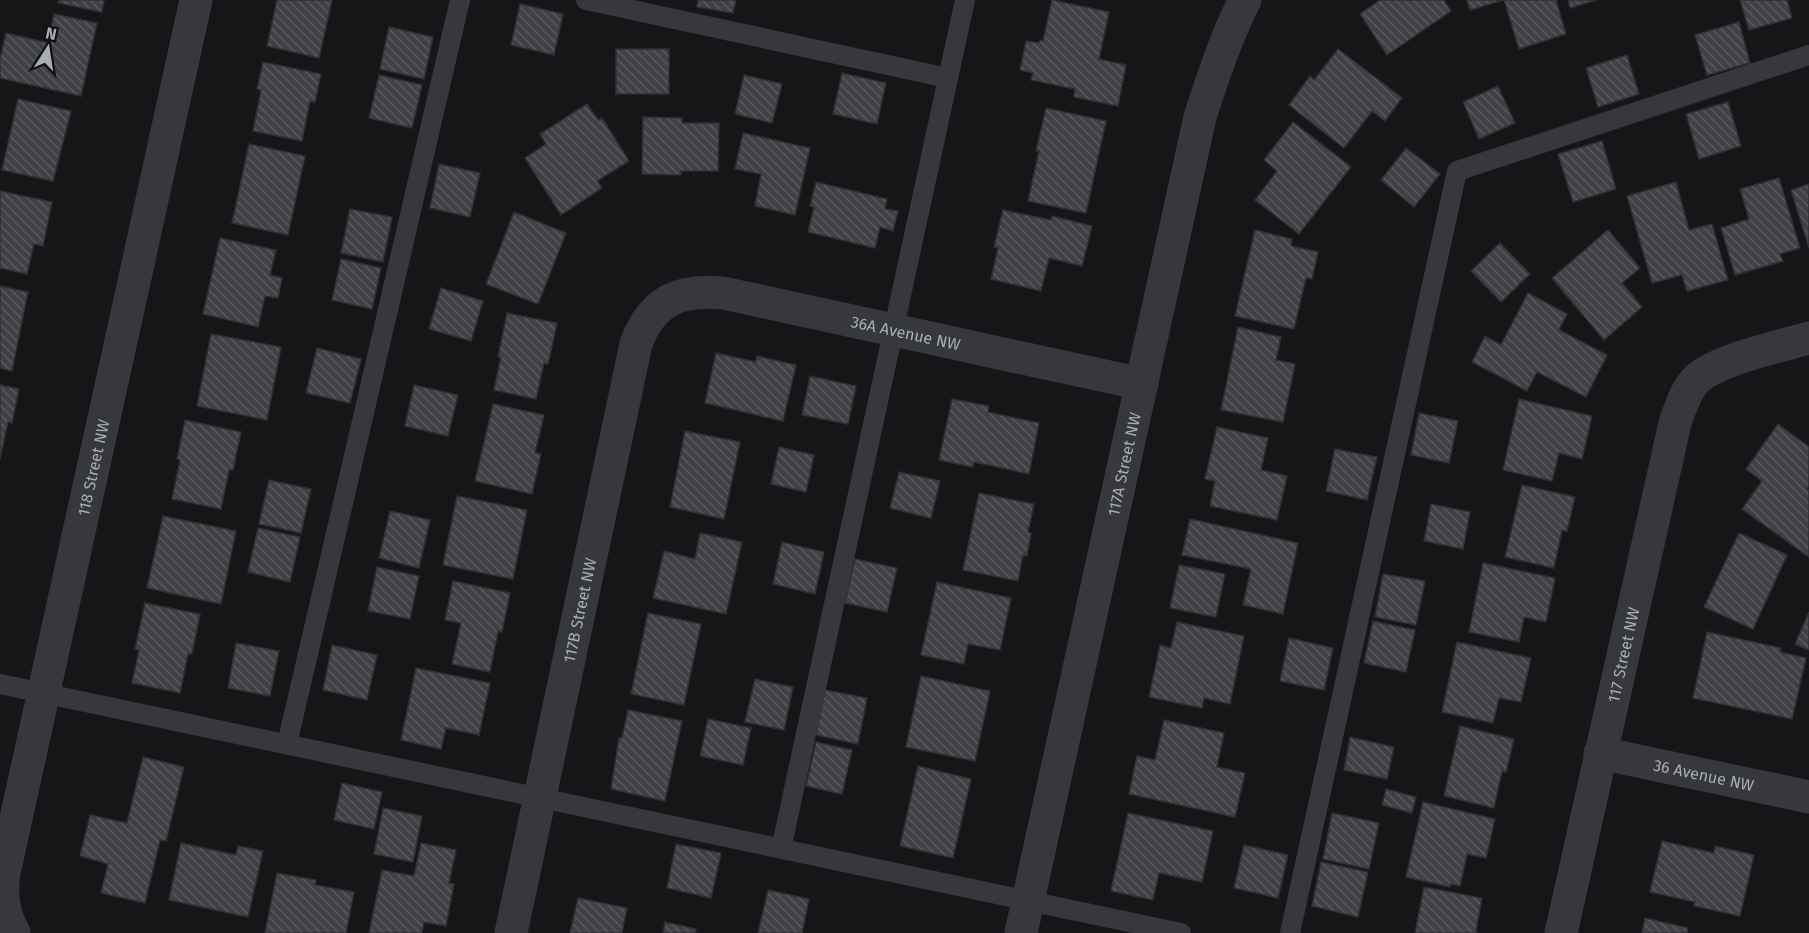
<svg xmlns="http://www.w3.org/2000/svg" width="1809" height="933" font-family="'Fira Sans',sans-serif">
<defs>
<pattern id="building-back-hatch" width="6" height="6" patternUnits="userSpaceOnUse" patternTransform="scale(1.5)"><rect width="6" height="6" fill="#404145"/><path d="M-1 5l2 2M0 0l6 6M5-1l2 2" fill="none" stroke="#595a5e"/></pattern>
</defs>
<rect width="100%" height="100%" fill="#161618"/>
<!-- building -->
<g fill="url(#building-back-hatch)" stroke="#303034" stroke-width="1.5">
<path d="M59,0H104L102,12L58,3Z"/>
<path d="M277,0H332L319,58L267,46Z"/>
<path d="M698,0H736L733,13L697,7Z"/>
<path d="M1052,0L1109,12L1099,59L1126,65L1118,106L1074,97L1075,89L1031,80L1033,73L1020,70L1026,41L1039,43L1040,40L1043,41Z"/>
<path d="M1380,0H1444L1451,11L1387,55L1360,14Z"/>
<path d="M1467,0H1504L1470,10Z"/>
<path d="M1504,0H1556L1566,34L1519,49Z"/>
<path d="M1568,0H1597L1570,8Z"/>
<path d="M1740,0H1787L1792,18L1749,30Z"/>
<path d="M520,4L563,14L554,55L511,45Z"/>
<path d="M54,14L97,23L81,96L0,78V59L6,33L48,43Z"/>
<path d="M1739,22L1750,63L1707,75L1695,35Z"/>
<path d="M389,27L433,37L424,79L380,69Z"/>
<rect x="616" y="49" width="53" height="45"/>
<path d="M1338,49L1402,98L1385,121L1372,111L1344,148L1289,105L1310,76L1314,80Z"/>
<path d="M1627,55L1639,94L1598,107L1586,68Z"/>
<path d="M263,62L321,74L315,102L310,101L302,141L253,131L261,90L257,89Z"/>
<path d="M842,73L886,83L877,124L833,114Z"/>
<path d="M379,75L422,85L412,128L369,118Z"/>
<path d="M744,75L782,84L772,123L735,114Z"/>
<path d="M1498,86L1515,123L1479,139L1463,102Z"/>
<path d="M18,99L71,111L53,181L2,170Z"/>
<path d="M1728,102L1741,146L1699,159L1686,114Z"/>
<path d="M587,104L598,120L602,118L629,161L597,181L602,188L561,215L525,158L546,144L540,134Z"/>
<path d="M1046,108L1106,121L1086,213L1028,201L1039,151H1036Z"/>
<path d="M643,117L682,118V123H719L718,171H681V175L642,174Z"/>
<path d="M1293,122L1351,167L1299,234L1255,200L1277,171L1264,160Z"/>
<path d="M743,133L810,148L795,215L755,206L761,174L735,169Z"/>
<path d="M1602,141L1616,189L1573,202L1558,154Z"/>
<path d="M249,144L305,156L288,235L232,223Z"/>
<path d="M1406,148L1440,174L1414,207L1381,180Z"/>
<path d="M439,164L480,173L470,217L430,208Z"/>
<path d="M1779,178L1800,248L1780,254L1783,261L1735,275L1721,228L1749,219L1740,189Z"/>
<path d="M816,182L887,199L885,209L898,211L893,231L880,227L875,248L808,232L814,207L810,206Z"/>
<path d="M1676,182L1689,230L1712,224L1728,280L1687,291L1682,275L1652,283L1627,196Z"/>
<path d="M1809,184V248L1791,190Z"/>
<path d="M0,191L52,202L43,246L34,244L27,274L0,268Z"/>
<path d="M350,209L392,217L383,262L341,253Z"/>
<path d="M1003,210L1051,220L1052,216L1092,226L1082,266L1049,258L1041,291L991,279L998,248L994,247Z"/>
<path d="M514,212L566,233L538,304L486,284Z"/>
<path d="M1255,230L1292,239L1291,246L1318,252L1312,279L1306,278L1294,329L1235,316Z"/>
<path d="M1608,230L1640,268L1622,283L1642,307L1604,340L1552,278Z"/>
<path d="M220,238L276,250L270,275L282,278L278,298L265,296L258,327L203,314Z"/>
<path d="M1500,243L1530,274L1501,302L1471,271Z"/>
<path d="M341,259L381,268L372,309L332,300Z"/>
<path d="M0,286L28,292L12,371L0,368Z"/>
<path d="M441,288L483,301L471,341L429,329Z"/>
<path d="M1528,293L1567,314L1559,330L1607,355L1586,397L1537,372L1527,391L1472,362L1485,336L1501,345Z"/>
<path d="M507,313L557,323L548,364L544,363L536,399L494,390L501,357H498Z"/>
<path d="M1238,327L1281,337L1276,360L1295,364L1283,422L1221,410Z"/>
<path d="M211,334L281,347L267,420L197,406Z"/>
<path d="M317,348L361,359L350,403L306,393Z"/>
<path d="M716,353L756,362L757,356L796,365L783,421L705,403Z"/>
<path d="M810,376L856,386L848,424L802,415Z"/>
<path d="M0,385L19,389L12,423L8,422L0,459Z"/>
<path d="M414,385L458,395L448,436L405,426Z"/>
<path d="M952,399L989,406L988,412L1039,423L1029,474L974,462L973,467L939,460Z"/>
<path d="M1519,399L1592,416L1582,459L1559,453L1552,481L1503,470Z"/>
<path d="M493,404L544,415L535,453L541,454L532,494L475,481Z"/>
<path d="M1419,413L1458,421L1449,463L1411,455Z"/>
<path d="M185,420L241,432L233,470H229L221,509L172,499L180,460L177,459Z"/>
<path d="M1778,424L1809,447V486L1807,489L1809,490V557L1742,509L1762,481L1746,469Z"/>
<path d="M1217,427L1268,438L1261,470L1287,476L1277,520L1210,506L1215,481L1205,479Z"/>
<path d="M685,431L740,442L724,519L670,507Z"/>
<path d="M779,447L814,455L806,492L771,484Z"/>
<path d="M1335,449L1377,457L1367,500L1326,491Z"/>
<path d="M899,472L940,481L931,518L890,508Z"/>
<path d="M269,480L311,489L301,533L259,524Z"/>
<path d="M1522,485L1575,497L1567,531L1562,530L1554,568L1505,557Z"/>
<path d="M979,493L1034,504L1028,532L1031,533L1027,556L1023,555L1018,581L963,570Z"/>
<path d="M457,496L527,510L513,579L443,565Z"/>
<path d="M1431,504L1470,512L1463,549L1424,541Z"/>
<path d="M390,511L430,520L419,568L379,558Z"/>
<path d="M163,516L236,531L221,604L147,588Z"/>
<path d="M1190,519L1298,543L1283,614L1243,605L1251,569L1182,555Z"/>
<path d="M258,528L300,537L290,582L248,572Z"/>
<path d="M700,533L742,542L726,614L653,598L664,551L695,559Z"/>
<path d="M1739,533L1787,555L1753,629L1704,607Z"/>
<path d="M782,542L824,552L815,594L773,584Z"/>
<path d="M855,559L897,568L887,612L845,603Z"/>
<path d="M1483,563L1555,578L1546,622L1524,617L1519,642L1469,632Z"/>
<path d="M1179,565L1225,574L1216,617L1170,608Z"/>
<path d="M377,567L419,576L410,619L368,611Z"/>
<path d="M1383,574L1425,581L1416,625L1375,617Z"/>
<path d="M453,581L510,593L502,632L498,631L490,672L452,664L461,623L445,620Z"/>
<path d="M937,582L1011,598L1000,650L968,644L964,664L921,655Z"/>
<path d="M145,603L200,614L192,654H188L180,693L132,683L139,650L135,649Z"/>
<path d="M1809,612V650L1795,644Z"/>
<path d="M648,613L701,624L684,705L631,694Z"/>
<path d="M1373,621L1415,630L1406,672L1364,663Z"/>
<path d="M1177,622L1244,636L1230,704L1204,698L1202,708L1149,697L1160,645L1171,648Z"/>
<path d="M1707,632L1781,648L1780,652L1806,658L1792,719L1693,698Z"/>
<path d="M1289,638L1333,648L1324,690L1280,681Z"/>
<path d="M1457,642L1531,658L1521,702L1499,698L1493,723L1442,712Z"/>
<path d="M236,643L279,651L270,696L228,688Z"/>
<path d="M332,645L377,655L367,700L323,690Z"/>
<path d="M416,668L490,683L479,735L446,728L441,749L401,740Z"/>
<path d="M921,676L990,691L975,761L906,747Z"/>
<path d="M755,679L793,687L784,730L745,722Z"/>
<path d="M825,690L867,698L858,744L816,735Z"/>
<path d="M628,710L682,721L665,801L611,789L619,738H622Z"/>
<path d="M708,719L751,728L743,765L700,756Z"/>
<path d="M1164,720L1224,733L1217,767L1245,773L1235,817L1129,794L1137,756L1155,760Z"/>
<path d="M1460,726L1514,739L1506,772L1502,771L1494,808L1444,796Z"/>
<path d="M1350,737L1394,747L1387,779L1344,770Z"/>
<path d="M816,742L852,750L842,794L806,786Z"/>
<path d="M143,757L184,767L166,841L160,840L145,903L101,893L108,864L80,856L90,815L127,823Z"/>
<path d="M918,766L971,779L953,858L900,846Z"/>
<path d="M342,783L382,792L374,829L334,820Z"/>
<path d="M1386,789L1416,797L1412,813L1382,805Z"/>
<path d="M1423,802L1495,819L1486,858L1467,854L1460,886L1451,884L1450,887L1406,877Z"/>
<path d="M383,808L422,816L413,862L374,854Z"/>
<path d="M1128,813L1213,831L1202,882L1159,873L1153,900L1111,891Z"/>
<path d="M1332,813L1379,823L1369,869L1323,859Z"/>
<path d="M1662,841L1714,853L1715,846L1754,855L1740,916L1694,906L1695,902L1650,892Z"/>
<path d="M181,843L236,855L238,846L263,851L248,917L169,900Z"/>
<path d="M421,843L456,850L449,883L454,884L446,926L424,922L422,933H369L382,870L414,876Z"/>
<path d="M676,844L721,853L711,898L667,888Z"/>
<path d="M1244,845L1288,855L1278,898L1234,888Z"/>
<path d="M1321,862L1368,872L1358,917L1312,906Z"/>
<path d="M277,873L316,880L315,885L354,892L346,933H265Z"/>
<path d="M1424,887L1482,898L1476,931L1478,933H1415Z"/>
<path d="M768,890L809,899L802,933H758Z"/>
<path d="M578,898L627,908L622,933H570Z"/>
<path d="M1645,918L1688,928L1687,933H1642Z"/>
<path d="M665,922L696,929L695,933H663Z"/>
</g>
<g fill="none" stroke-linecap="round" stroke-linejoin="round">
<!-- service -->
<g stroke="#37383d" stroke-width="20">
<path d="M586,0L948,78"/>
<path d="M0,684L1181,933"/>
<path d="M287,744L460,0"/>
<path d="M781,849L965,0"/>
<path d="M1290,933L1457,171L1809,55"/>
</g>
<!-- minor -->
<g stroke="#37383d" stroke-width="33">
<path id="s1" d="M1600,753L1809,797"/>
<path id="s2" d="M14,933C3,913 1,895 4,873L196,0"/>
<path id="s3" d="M511,933L636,344C652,300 680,289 723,293L1142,384"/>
<path id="s4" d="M1021,933L1200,117C1213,77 1226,37 1245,0"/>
<path id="s5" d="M1561,933L1675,423C1680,409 1685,392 1695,381C1714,360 1781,346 1809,338"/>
</g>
</g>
<g text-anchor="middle" stroke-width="4.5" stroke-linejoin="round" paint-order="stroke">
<!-- street labels -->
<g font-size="16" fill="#a8adb8" stroke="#111113">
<text dy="6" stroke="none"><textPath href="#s3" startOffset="900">36A Avenue NW</textPath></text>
<text dy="6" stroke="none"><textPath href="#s4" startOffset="480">117A Street NW</textPath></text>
<text dy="6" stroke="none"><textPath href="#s2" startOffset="477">118 Street NW</textPath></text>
<text dy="6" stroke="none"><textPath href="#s3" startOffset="330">117B Street NW</textPath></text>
<text dy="6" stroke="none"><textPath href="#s5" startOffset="285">117 Street NW</textPath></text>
<text dy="6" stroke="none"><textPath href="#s1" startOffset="106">36 Avenue NW</textPath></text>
</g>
</g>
<!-- north arrow -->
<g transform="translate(48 48) rotate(12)" stroke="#111113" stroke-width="4.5" paint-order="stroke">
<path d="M0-4.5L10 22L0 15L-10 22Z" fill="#a8adb8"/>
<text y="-9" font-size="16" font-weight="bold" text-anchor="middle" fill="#a8adb8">N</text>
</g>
</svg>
